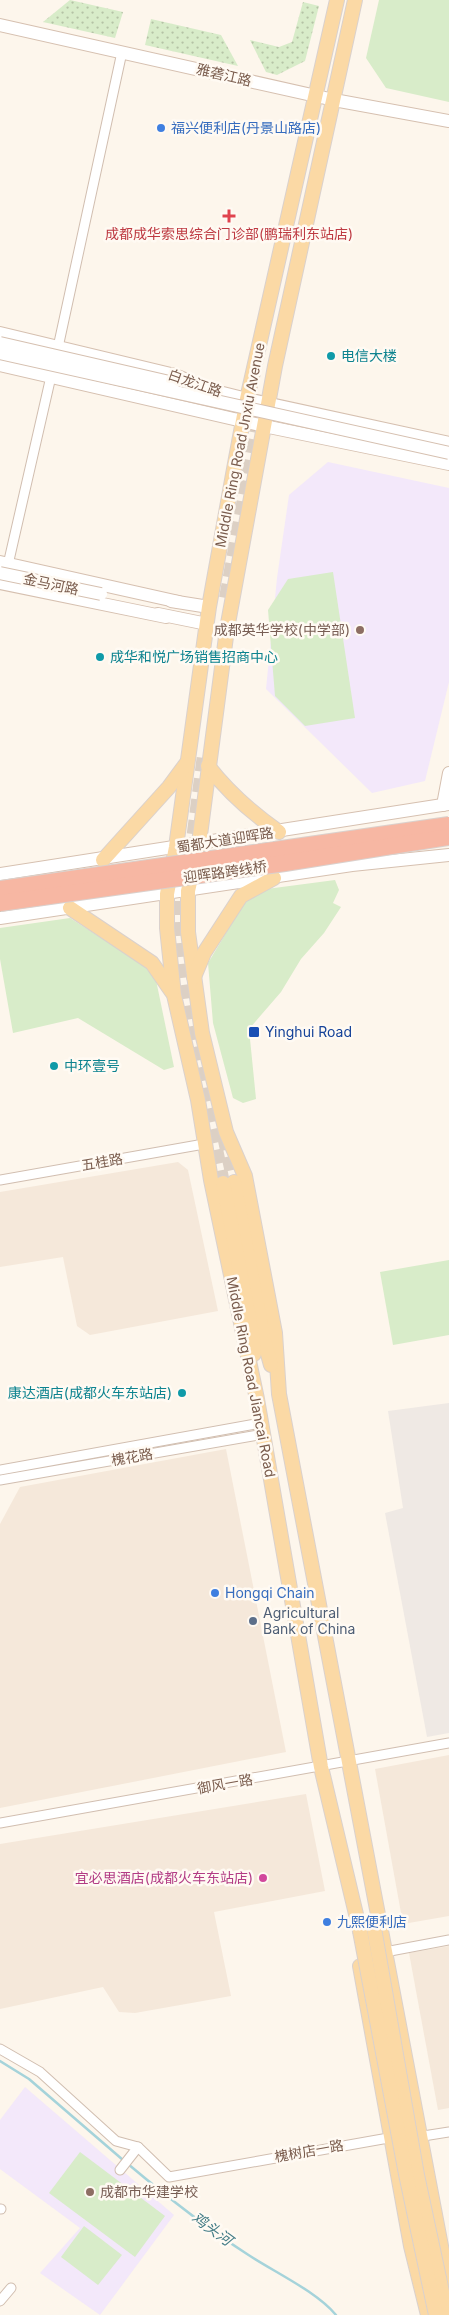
<svg xmlns="http://www.w3.org/2000/svg" width="449" height="2315" font-family="Inter,'Noto Sans SC',sans-serif">
<defs>
<pattern id="grass-dots" width="8" height="8" patternUnits="userSpaceOnUse" patternTransform="scale(1.25)"><rect width="8" height="8" fill="#d8ecc9"/><path d="M2 2h.1M6 6h.1" fill="none" stroke="#b4c2a5" stroke-width="1.8" stroke-linecap="round"/></pattern>
</defs>
<rect width="100%" height="100%" fill="#fdf6ec"/>
<!-- residential -->
<g fill="#f5e8da">
<path d="M178,1162L188,1170L218,1311L90,1335L77,1326L63,1257L0,1267V1192Z"/>
<path d="M226,1449L286,1752L0,1808V1524L20,1487Z"/>
<path d="M449,1755V1916L403,1924L375,1769Z"/>
<path d="M306,1794L325,1891L214,1912L231,1996L135,2013L119,2012L103,1987L0,2009V1844Z"/>
<path d="M449,1946V2108L438,2110L409,1953Z"/>
</g>
<!-- industrial -->
<path fill="#efe9e4" d="M449,1403V1733L427,1737L385,1513L403,1508L388,1411Z"/>
<!-- education -->
<g fill="#f3e8fa">
<path d="M328,462L449,488V682L425,781L372,793L266,689L277,578L289,495Z"/>
<path d="M25,2087L174,2215L100,2315L40,2273L80,2228L0,2169V2120Z"/>
</g>
<!-- grass -->
<g fill="url(#grass-dots)">
<path d="M70,0L123,12L115,38L43,22Z"/>
<path d="M303,2L319,6L305,61L277,75L266,72L250,40L279,47L292,42Z"/>
<path d="M151,19L221,35L238,66L145,45Z"/>
</g>
<!-- park -->
<g fill="#d8ecc9">
<path d="M379,0H449V102L386,88L366,58Z"/>
<path d="M333,572L355,718L305,726L275,696L268,610L288,579Z"/>
<path d="M335,880L339,890L333,903L341,907L324,933L301,959L281,992L249,1029L256,1099L243,1103L233,1098L213,1023L208,963L247,898L259,890Z"/>
<path d="M70,918L148,968L156,980L174,1067L164,1070L78,1018L13,1033L0,959V928Z"/>
<path d="M449,1260V1335L393,1345L380,1272Z"/>
<path d="M80,2152L165,2216L135,2257L49,2193Z"/>
<path d="M84,2226L122,2255L98,2285L61,2257Z"/>
</g>
<g fill="none" stroke-linecap="round" stroke-linejoin="round">
<!-- stream -->
<g stroke="#a5d3da" stroke-width="2.5">
<path d="M0,2061L29,2079L123,2160"/>
<path d="M128,2164C166,2196 205,2227 247,2254C274,2272 316,2291 336,2315"/>
</g>
<!-- primary-tunnel -->
<g stroke="#dcd0c4" stroke-width="14" stroke-dasharray="14 7" stroke-linecap="butt">
<path d="M226,598L258,422"/>
<path d="M191,855L204,755"/>
<path d="M180,880C174,982 203,1083 223,1183"/>
<path d="M224,1136L234,1182"/>
</g>
<defs>
<g id="street">
<path d="M57,352L122,52"/>
<path d="M7,569L52,372"/>
<path d="M0,1180L204,1144"/>
<path d="M0,1470L261,1423"/>
<path d="M0,1480L264,1434"/>
<path d="M0,1823L449,1743"/>
<path d="M385,1952L449,1940"/>
<path d="M0,2049L40,2072L116,2141L138,2147L169,2177L394,2137"/>
<path d="M417,2137L449,2132"/>
<path d="M120,2170L138,2147"/>
<path d="M0,2209H1"/>
<path d="M0,2301L11,2288"/>
</g>
<g id="secondary">
<path d="M0,25L334,100L449,121"/>
<path d="M0,333L175,375L211,390L247,399L449,443"/>
<path d="M0,365L264,426L449,464"/>
<path d="M0,562L179,602"/>
<path d="M0,583L166,617"/>
<path d="M171,601L209,607"/>
<path d="M158,614L207,624"/>
<path d="M443,805L449,773"/>
<path d="M0,874L449,804"/>
<path d="M0,918L352,865L449,855"/>
</g>
<g id="primary">
<path d="M337,0L247,399L234,469L209,607L176,847L167,894V928L174,995L198,1100L211,1180L257,1399L321,1767L360,1931"/>
<path d="M355,0L275,366L227,629L199,843L188,891V932L202,1033L226,1132L245,1176L275,1333L279,1394L449,2288"/>
<path d="M208,766C228,792 252,813 279,832"/>
<path d="M103,860L169,787L186,764"/>
<path d="M70,908L152,963L172,992"/>
<path d="M194,977L204,953L241,896L274,878"/>
<path d="M234,1182L263,1336L271,1365"/>
<path d="M223,1183L253,1338L254,1354"/>
<path d="M360,1966L411,2246L428,2315"/>
</g>
</defs>
<!-- street casing -->
<use href="#street" stroke="#d1beb0" stroke-width="11"/>
<!-- secondary casing -->
<use href="#secondary" stroke="#d6c0b0" stroke-width="14"/>
<!-- primary casing -->
<use href="#primary" stroke="#dad1cd" stroke-width="16"/>
<!-- street -->
<use href="#street" stroke="#fff" stroke-width="9"/>
<!-- secondary -->
<use href="#secondary" stroke="#fff" stroke-width="12"/>
<!-- primary -->
<use href="#primary" stroke="#fbd9a5" stroke-width="14"/>
<defs>
<g id="secondary-bridge">
<path d="M0,343L174,383"/>
<path d="M0,353L449,453"/>
<path d="M0,573L101,594"/>
</g>
<g id="primary-bridge">
<path d="M374,1928L417,2175L447,2315"/>
<path d="M360,1931L406,2174L436,2315"/>
</g>
<g id="highway-bridge">
<path d="M0,889L449,825"/>
<path d="M0,903L285,863L449,837"/>
</g>
</defs>
<!-- secondary-bridge casing -->
<use href="#secondary-bridge" stroke="#d6c0b0" stroke-width="14" stroke-linecap="butt"/>
<!-- primary-bridge casing -->
<use href="#primary-bridge" stroke="#dad1cd" stroke-width="16" stroke-linecap="butt"/>
<!-- highway-bridge casing -->
<use href="#highway-bridge" stroke="#dad1cd" stroke-width="18" stroke-linecap="butt"/>
<!-- secondary-bridge -->
<use href="#secondary-bridge" stroke="#fff" stroke-width="12"/>
<!-- primary-bridge -->
<use href="#primary-bridge" stroke="#fbd9a5" stroke-width="14"/>
<!-- highway-bridge -->
<use href="#highway-bridge" stroke="#f7b7a3" stroke-width="16"/>
</g>
<!-- markers -->
<g fill="#3f7fe0" stroke="#fffaf3" stroke-width="2">
<circle cx="161" cy="128" r="5"/>
<circle cx="215" cy="1593" r="5"/>
<circle cx="327" cy="1922" r="5"/>
</g>
<path fill="#e0444e" stroke="#fffaf3" stroke-width="2" d="M226.5 208.5h5v5h5v5h-5v5h-5v-5h-5v-5h5z"/>
<g fill="#0f9aa8" stroke="#fffaf3" stroke-width="2">
<circle cx="331" cy="356" r="5"/>
<circle cx="100" cy="657" r="5"/>
<circle cx="54" cy="1066" r="5"/>
<circle cx="182" cy="1393" r="5"/>
</g>
<g fill="#8d6e63" stroke="#fffaf3" stroke-width="2">
<circle cx="360" cy="630" r="5"/>
<circle cx="90" cy="2192" r="5"/>
</g>
<rect fill="#1a4fb4" stroke="#fffaf3" stroke-width="2" x="248" y="1026" width="12" height="12" rx="2.5"/>
<circle fill="#5c6f8a" stroke="#fffaf3" stroke-width="2" cx="253" cy="1621" r="5"/>
<circle fill="#d1479c" stroke="#fffaf3" stroke-width="2" cx="263" cy="1878" r="5"/>
<g text-anchor="middle" stroke-width="5" stroke-linejoin="round" paint-order="stroke">
<!-- street labels -->
<g font-size="14" fill="#7a5c4d" stroke="#fffaf3">
<text transform="translate(224 75) rotate(13)" y="5">雅砻江路</text>
<text transform="translate(195 383) rotate(19)" y="5">白龙江路</text>
<text transform="translate(240 445) rotate(-79)" y="5">Middle Ring Road Jnxiu Avenue</text>
<text transform="translate(51 584) rotate(12)" y="5">金马河路</text>
<text transform="translate(225 840) rotate(-9)" y="5">蜀都大道迎晖路</text>
<text transform="translate(225 872) rotate(-8)" y="5">迎晖路跨线桥</text>
<text transform="translate(102 1162) rotate(-10)" y="5">五桂路</text>
<text transform="translate(251 1377) rotate(79)" y="5">Middle Ring Road Jiancai Road</text>
<text transform="translate(132 1457) rotate(-10)" y="5">槐花路</text>
<text transform="translate(225 1784) rotate(-10)" y="5">御风一路</text>
<text transform="translate(309 2151) rotate(-10)" y="5">槐树店一路</text>
</g>
<!-- shop labels -->
<g font-size="14" fill="#366cbe" stroke="#fffaf3" text-anchor="start">
<text x="171" y="133">福兴便利店(丹景山路店)</text>
<text x="225" y="1598">Hongqi Chain</text>
<text x="337" y="1927">九熙便利店</text>
</g>
<!-- health labels -->
<g font-size="14" fill="#be3a42" stroke="#fffaf3">
<text x="229" y="239">成都成华索思综合门诊部(鹏瑞利东站店)</text>
</g>
<!-- culture labels -->
<g font-size="14" fill="#0d838f" stroke="#fffaf3" text-anchor="start">
<text x="341" y="361">电信大楼</text>
<text x="110" y="662">成华和悦广场销售招商中心</text>
<text x="64" y="1071">中环壹号</text>
<text x="172" y="1398" text-anchor="end">康达酒店(成都火车东站店)</text>
</g>
<!-- education labels -->
<g font-size="14" fill="#785e54" stroke="#fffaf3" text-anchor="end">
<text x="350" y="635">成都英华学校(中学部)</text>
<text x="100" y="2197" text-anchor="start">成都市华建学校</text>
</g>
<!-- transit labels -->
<g font-size="14" fill="#164399" stroke="#fffaf3" text-anchor="start">
<text x="265" y="1037">Yinghui Road</text>
</g>
<!-- service labels -->
<g font-size="14" fill="#4e5e75" stroke="#fffaf3" text-anchor="start">
<text x="263" y="1618">Agricultural<tspan x="263" dy="16">Bank of China</tspan></text>
</g>
<!-- hotel labels -->
<g font-size="14" fill="#b23c85" stroke="#fffaf3" text-anchor="end">
<text x="253" y="1883">宜必思酒店(成都火车东站店)</text>
</g>
<!-- water labels -->
<g font-size="15" font-style="italic" fill="#437c86" stroke="#fffaf3">
<text transform="translate(212 2229) rotate(36)" y="5">鸡头河</text>
</g>
</g>
</svg>
